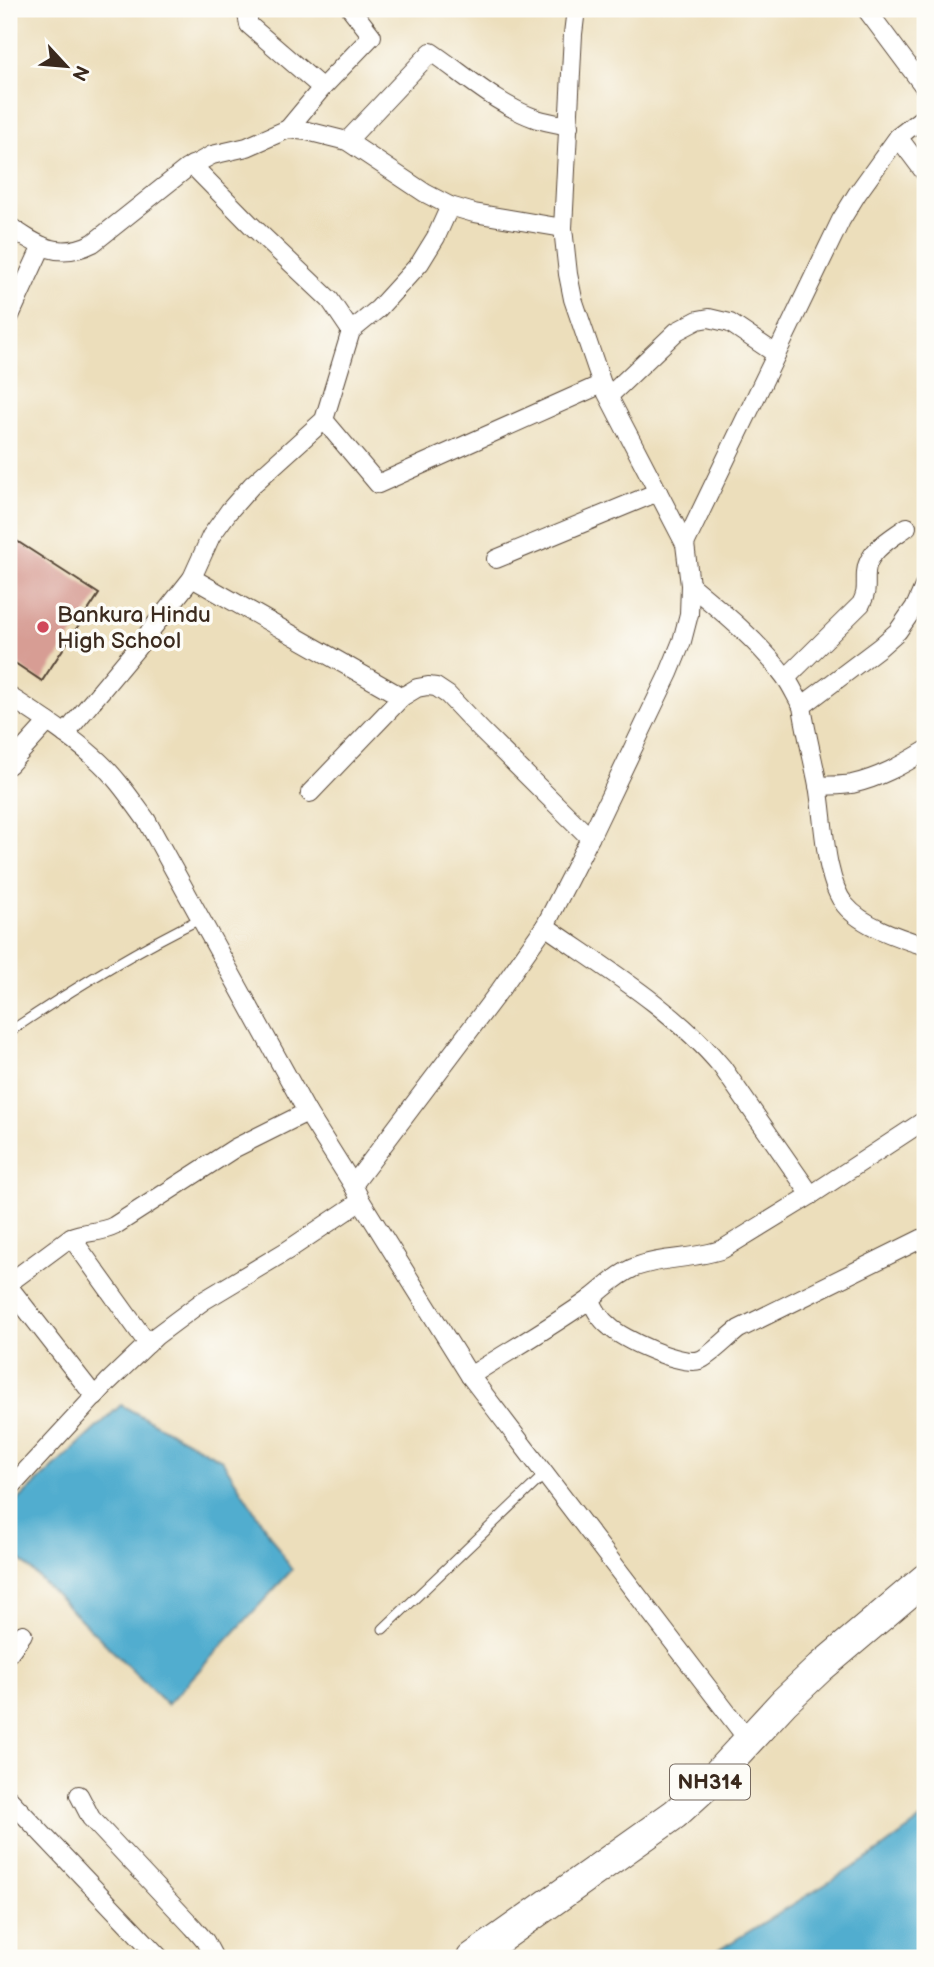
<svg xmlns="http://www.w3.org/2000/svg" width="934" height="1967" font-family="'Balsamiq Sans',sans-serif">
<rect width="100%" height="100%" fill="#fdfcf7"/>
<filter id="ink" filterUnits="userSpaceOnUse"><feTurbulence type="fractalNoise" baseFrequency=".0143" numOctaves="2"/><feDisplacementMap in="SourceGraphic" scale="14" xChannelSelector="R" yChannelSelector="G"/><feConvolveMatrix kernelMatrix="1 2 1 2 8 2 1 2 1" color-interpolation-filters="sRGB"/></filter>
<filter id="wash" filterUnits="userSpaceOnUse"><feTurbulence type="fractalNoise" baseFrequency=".00686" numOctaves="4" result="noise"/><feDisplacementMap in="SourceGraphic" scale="28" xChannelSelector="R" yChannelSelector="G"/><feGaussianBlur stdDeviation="1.57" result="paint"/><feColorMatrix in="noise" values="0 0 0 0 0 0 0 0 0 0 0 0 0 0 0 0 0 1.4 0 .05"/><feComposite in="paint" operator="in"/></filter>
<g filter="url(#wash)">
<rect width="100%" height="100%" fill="#ecdebb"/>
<!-- water -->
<g fill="#51adcf" stroke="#466c76" stroke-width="2">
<path d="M121,1405L222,1460L292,1570L167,1705L13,1552V1505Z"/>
<path d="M925,1817V1958H706L870,1857Z"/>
</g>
<g id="blocks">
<!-- building -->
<path fill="#d79d94" d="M9,536L99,594L42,681L9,659Z"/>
</g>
</g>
<g filter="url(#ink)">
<use href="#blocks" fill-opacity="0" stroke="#564536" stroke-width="2"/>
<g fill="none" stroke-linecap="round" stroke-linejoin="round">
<defs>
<g id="service">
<path d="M9,1032C71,990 134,951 202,918"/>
<path d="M383,1629L545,1474"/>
</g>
<g id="minor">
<path d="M252,9L247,14L249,25L322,88"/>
<path d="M866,9L925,88"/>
<path d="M288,129L322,88L372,36L351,9"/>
<path d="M898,137L925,173"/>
<path d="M347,141L431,52C465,75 497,105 537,119C547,122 559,124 569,126"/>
<path d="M192,165L251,225L330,300L351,331"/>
<path d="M9,226C38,246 59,260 93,243L186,169L212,155L247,147L288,129L307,131L347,141L425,193L450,206L474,213L563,228"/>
<path d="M9,318L42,246"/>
<path d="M609,396L677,331L698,320L709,318L730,323L776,354"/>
<path d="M324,420L378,484L602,384"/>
<path d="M685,544L841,220L857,194L898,137L925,116"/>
<path d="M496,559L658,492"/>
<path d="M192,578L402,697"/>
<path d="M690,585C724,613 759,642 785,677C792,686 796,697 802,706L880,647L898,631L916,605L925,584"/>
<path d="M786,678L861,604C868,591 865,586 866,572C867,551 892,538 907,527"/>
<path d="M9,696C38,715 68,734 94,757C115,775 131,799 147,821L307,1112L353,1185L361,1201L470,1376L748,1740"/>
<path d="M802,706C806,733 813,759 818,785C824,818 824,879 845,905C862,926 900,938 925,946"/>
<path d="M65,734L136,649L192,578L211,536L229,511L252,485L324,420L351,331L378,309L420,263L436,237L450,206"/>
<path d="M9,765L48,722"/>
<path d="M818,786C829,785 841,786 852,784C879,778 902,765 925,751"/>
<path d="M310,793L402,697L417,688L428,686L436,687L448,695L481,730L590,838"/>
<path d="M545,926C605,968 675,1010 722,1067L811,1195"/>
<path d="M353,1185L500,990L545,926L590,838L669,673L682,641L689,614L690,585L685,544L602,384L573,299L568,274L563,228L573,34L576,9"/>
<path d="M71,1237L148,1344"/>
<path d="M9,1283L71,1237C85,1231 101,1233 114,1226L235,1148L307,1112"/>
<path d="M9,1287L95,1397"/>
<path d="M590,1299C595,1309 600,1319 609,1326C623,1340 681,1366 700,1360C709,1357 729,1336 739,1329L925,1237"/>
<path d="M470,1376C509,1351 551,1327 589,1300C604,1289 615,1276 633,1268C662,1256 694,1260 723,1249L811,1195L925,1120"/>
<path d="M9,1489L108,1382L156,1336L203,1301L288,1250L361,1201"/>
<path d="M9,1653L23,1634"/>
<path d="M79,1795L91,1818L193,1927L205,1941L214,1958"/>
<path d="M9,1799L160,1958"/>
</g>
<path id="trunk" d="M472,1958L675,1814L709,1783L784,1702L821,1667L925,1579"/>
</defs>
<!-- service casing -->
<use href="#service" stroke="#564536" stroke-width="11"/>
<!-- minor casing -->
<use href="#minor" stroke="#564536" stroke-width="20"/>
<!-- trunk casing -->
<use href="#trunk" stroke="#564536" stroke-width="32"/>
<!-- service -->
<use href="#service" stroke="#fff" stroke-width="9"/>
<!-- minor -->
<use href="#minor" stroke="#fff" stroke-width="18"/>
<!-- trunk -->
<use href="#trunk" stroke="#fff" stroke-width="30"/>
</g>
</g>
<!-- markers -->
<circle fill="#d1495b" stroke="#fdfcf7" stroke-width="2.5" cx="43" cy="627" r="7"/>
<g text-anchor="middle" stroke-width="7" stroke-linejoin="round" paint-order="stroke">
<!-- shield labels -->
<rect fill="#fdfcf7" stroke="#75695f" stroke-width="2" x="670" y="1764.5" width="80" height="35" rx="5"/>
<g font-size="21" font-weight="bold" fill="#3b2a1e">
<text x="710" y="1789">NH314</text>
</g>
<!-- poi labels -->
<g font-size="23" fill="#3b2a1e" stroke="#fdfcf7" text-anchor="start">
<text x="57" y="622">Bankura Hindu<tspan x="57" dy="26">High School</tspan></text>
</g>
</g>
<!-- margin -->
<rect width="934" height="1967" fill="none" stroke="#fdfcf7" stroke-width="35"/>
<!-- north arrow -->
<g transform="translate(66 66) rotate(116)" stroke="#fdfcf7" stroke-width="5" paint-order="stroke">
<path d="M0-5L12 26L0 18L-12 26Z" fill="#3b2a1e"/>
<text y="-10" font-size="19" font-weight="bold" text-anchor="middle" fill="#3b2a1e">N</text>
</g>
</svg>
